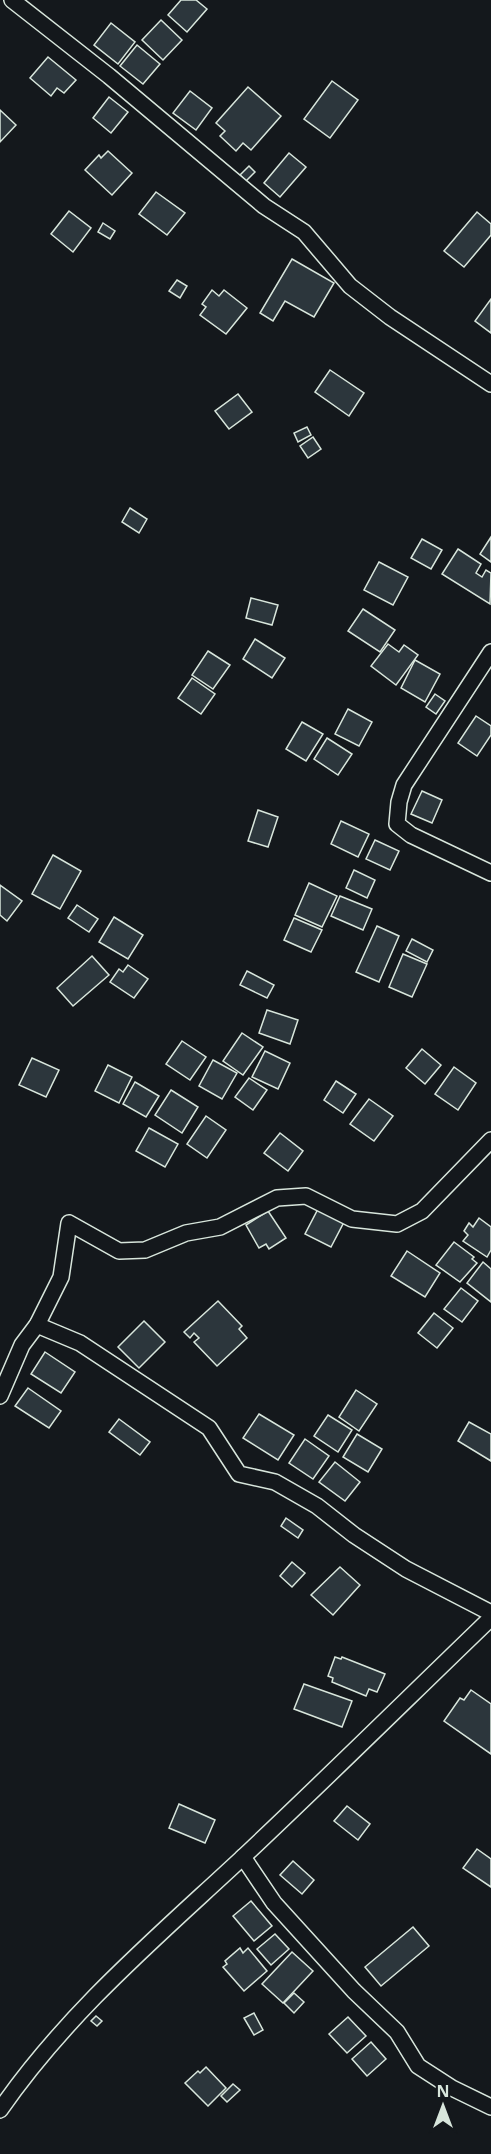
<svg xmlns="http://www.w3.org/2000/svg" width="491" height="2154" font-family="'Noto Sans',sans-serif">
<rect width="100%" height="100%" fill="#14181c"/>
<!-- building -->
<g fill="#2c363c" stroke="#d8e6dc" stroke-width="1.5">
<path d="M181,0H196L207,9L187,32L168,15Z"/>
<path d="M161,20L182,40L163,60L142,40Z"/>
<path d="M111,23L135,42L118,64L94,45Z"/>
<path d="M137,45L160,64L143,84L120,66Z"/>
<path d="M48,57L76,80L64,93L57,88L51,96L30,78Z"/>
<path d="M332,81L358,100L330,138L304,119Z"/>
<path d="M248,87L281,116L251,150L243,143L236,151L220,136L225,131L216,123Z"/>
<path d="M190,91L212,108L196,130L173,113Z"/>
<path d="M109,97L128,112L111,133L93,118Z"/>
<path d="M0,110L16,125L0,142Z"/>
<path d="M108,151L132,173L112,195L85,170L99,155L101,158Z"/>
<path d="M289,153L306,167L280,197L264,183Z"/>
<path d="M249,166L255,172L246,181L240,175Z"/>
<path d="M156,192L185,213L167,235L139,214Z"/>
<path d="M69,211L91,228L73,252L51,234Z"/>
<path d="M477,212L491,224V235L464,267L444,251Z"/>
<path d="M103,223L115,231L110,239L98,232Z"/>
<path d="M292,259L334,283L314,317L285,301L273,321L260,313Z"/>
<path d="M177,280L187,286L180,298L169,291Z"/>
<path d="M212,290L219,296L224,290L247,308L226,334L200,315L206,307L202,304Z"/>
<path d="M491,299V333L475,321Z"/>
<path d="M330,370L364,393L349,416L315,392Z"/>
<path d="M238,394L252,412L229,429L215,411Z"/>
<path d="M307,427L311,435L298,442L294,433Z"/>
<path d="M313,437L321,449L308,458L300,446Z"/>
<path d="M130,508L147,519L139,533L122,522Z"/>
<path d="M491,537V562L480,554Z"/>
<path d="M422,539L442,550L431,569L411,558Z"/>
<path d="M458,549L481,564L476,573L482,577L486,570L491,573L490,604L442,574Z"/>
<path d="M379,562L408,577L393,605L364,590Z"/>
<path d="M251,598L278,605L272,625L246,618Z"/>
<path d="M363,609L395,630L380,652L348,631Z"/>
<path d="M255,639L285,658L272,678L243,659Z"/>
<path d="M388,644L399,652L404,645L418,655L396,685L371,666Z"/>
<path d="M208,651L230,665L213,689L192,675Z"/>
<path d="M415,660L440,674L425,702L401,688Z"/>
<path d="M192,678L215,694L201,714L178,698Z"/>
<path d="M435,694L445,701L436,714L426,707Z"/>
<path d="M348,709L372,722L359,746L335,734Z"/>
<path d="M476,716L491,726V735L477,756L458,743Z"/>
<path d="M302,722L323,734L306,761L286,749Z"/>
<path d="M327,738L352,754L338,775L314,759Z"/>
<path d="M422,791L442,800L432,823L411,814Z"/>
<path d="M258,810L278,817L268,847L248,841Z"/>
<path d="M341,821L369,834L358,857L331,844Z"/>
<path d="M375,840L399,851L390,870L366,859Z"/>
<path d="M53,855L81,871L60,909L32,894Z"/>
<path d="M354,870L375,880L367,898L346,888Z"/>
<path d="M309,883L337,896L322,927L295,915Z"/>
<path d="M0,885L22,901L7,921L0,915Z"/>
<path d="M340,896L372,909L363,930L331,916Z"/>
<path d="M77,905L98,919L89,932L68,918Z"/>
<path d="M114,917L143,935L128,959L99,942Z"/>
<path d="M294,918L322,930L311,952L284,940Z"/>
<path d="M377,926L399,936L379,982L356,972Z"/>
<path d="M412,939L433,950L427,962L406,951Z"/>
<path d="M403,954L427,964L412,997L389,987Z"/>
<path d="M92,956L109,975L73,1006L57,988Z"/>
<path d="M128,965L148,979L134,998L110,982L119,969L123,972Z"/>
<path d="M247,971L274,985L267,998L240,985Z"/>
<path d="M267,1010L298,1020L290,1044L259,1033Z"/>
<path d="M242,1033L263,1047L243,1075L223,1061Z"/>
<path d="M182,1041L206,1057L190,1080L166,1064Z"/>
<path d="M422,1049L441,1065L425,1084L406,1068Z"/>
<path d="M265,1051L290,1063L278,1089L252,1077Z"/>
<path d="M32,1058L59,1070L46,1097L19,1085Z"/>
<path d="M213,1060L237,1073L222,1099L199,1086Z"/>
<path d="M108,1065L132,1077L119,1103L95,1091Z"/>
<path d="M454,1067L476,1083L458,1110L435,1094Z"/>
<path d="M249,1078L267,1090L253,1110L235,1097Z"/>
<path d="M336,1081L356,1094L343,1113L324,1100Z"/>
<path d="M135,1082L159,1096L146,1117L123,1104Z"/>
<path d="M171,1090L198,1107L182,1133L155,1115Z"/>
<path d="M369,1099L393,1116L374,1141L350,1124Z"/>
<path d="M206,1116L226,1130L207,1158L187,1144Z"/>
<path d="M149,1128L178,1144L165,1167L136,1151Z"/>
<path d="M280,1133L303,1151L288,1171L264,1153Z"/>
<path d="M318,1209L344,1222L331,1247L305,1234Z"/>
<path d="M268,1211L286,1238L269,1249L266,1244L259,1248L246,1225Z"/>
<path d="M479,1218L491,1227V1250L487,1257L463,1241L468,1235L464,1231L469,1223L473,1227Z"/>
<path d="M454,1242L474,1257L472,1259L477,1263L460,1282L436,1265Z"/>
<path d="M407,1251L440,1273L425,1297L391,1276Z"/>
<path d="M483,1262L491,1269V1302L467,1283Z"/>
<path d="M461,1288L478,1301L462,1322L444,1309Z"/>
<path d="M218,1301L242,1326L239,1329L247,1338L217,1366L194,1342L199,1338L194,1333L190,1338L184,1332Z"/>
<path d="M434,1313L453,1328L437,1348L418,1333Z"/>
<path d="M144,1321L165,1342L139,1368L118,1347Z"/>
<path d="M45,1352L75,1372L61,1393L31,1374Z"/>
<path d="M28,1388L61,1411L49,1428L15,1406Z"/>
<path d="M356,1390L377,1404L359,1431L339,1417Z"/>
<path d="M259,1414L294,1435L278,1460L243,1438Z"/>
<path d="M328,1415L352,1430L338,1452L314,1436Z"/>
<path d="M119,1419L150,1442L140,1455L109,1432Z"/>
<path d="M469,1422L491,1434V1461L458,1441Z"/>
<path d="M357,1434L382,1449L368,1472L343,1457Z"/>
<path d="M305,1439L329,1456L313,1479L289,1463Z"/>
<path d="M335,1462L360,1482L345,1501L319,1482Z"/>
<path d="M286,1518L303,1530L298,1538L281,1526Z"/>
<path d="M292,1562L305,1573L292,1587L280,1576Z"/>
<path d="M340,1567L360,1585L333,1615L311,1595Z"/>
<path d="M335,1657L341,1659L342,1657L385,1674L377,1692L369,1689L366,1696L332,1682L333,1678L328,1676Z"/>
<path d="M304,1684L352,1701L342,1727L294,1709Z"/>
<path d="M471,1690L491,1704V1754L444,1721L460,1698L464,1700Z"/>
<path d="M179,1804L215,1820L205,1843L169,1828Z"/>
<path d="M347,1806L370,1824L358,1840L334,1821Z"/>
<path d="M477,1849L491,1859V1887L463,1868Z"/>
<path d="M293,1861L314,1880L302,1894L280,1875Z"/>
<path d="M251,1901L272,1926L254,1941L233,1916Z"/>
<path d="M413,1927L429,1946L381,1986L365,1967Z"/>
<path d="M275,1934L289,1949L271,1965L257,1949Z"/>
<path d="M240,1948L243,1953L248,1948L267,1971L244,1991L223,1967L227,1964L225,1961Z"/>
<path d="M292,1952L313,1971L283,2003L262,1984Z"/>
<path d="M294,1993L304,2002L294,2013L284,2003Z"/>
<path d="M254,2013L263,2030L254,2035L244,2018Z"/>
<path d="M96,2016L102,2021L97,2026L91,2021Z"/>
<path d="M348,2017L366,2036L347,2053L329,2034Z"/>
<path d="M371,2042L386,2059L367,2076L352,2059Z"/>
<path d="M206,2067L226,2088L208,2106L185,2083L198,2071L200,2073Z"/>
<path d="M233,2084L240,2090L227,2102L221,2096Z"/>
</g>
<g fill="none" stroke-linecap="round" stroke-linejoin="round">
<defs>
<g id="street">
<path d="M12,0L109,76L264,206L304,232L350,286L390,317L491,384"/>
<path d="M491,652L404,785L399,802L397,824L411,835L491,873"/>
<path d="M37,1325L80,1343L209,1428L239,1474L275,1482L317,1506L354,1535L406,1569L491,1613"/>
<path d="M0,1396L22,1345L37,1325L61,1277L69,1223L119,1251L145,1250L186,1233L220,1227L277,1198L306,1196L352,1219L397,1224L422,1211L491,1140"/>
<path d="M243,1857L274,1903L354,1991L397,2032L418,2066L452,2088L491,2107"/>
<path d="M0,2110C67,2013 156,1938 242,1858C326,1779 408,1698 491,1618"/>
</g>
</defs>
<!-- street casing -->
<use href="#street" stroke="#d8e6dc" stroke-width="18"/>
<!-- street -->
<use href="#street" stroke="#14181c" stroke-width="15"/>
</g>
<!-- north arrow -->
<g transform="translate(443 2106)" stroke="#14181c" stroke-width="4.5" paint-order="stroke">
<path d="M0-4.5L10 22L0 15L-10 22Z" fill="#d8e6dc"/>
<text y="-9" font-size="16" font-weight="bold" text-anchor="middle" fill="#d8e6dc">N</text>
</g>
</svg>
